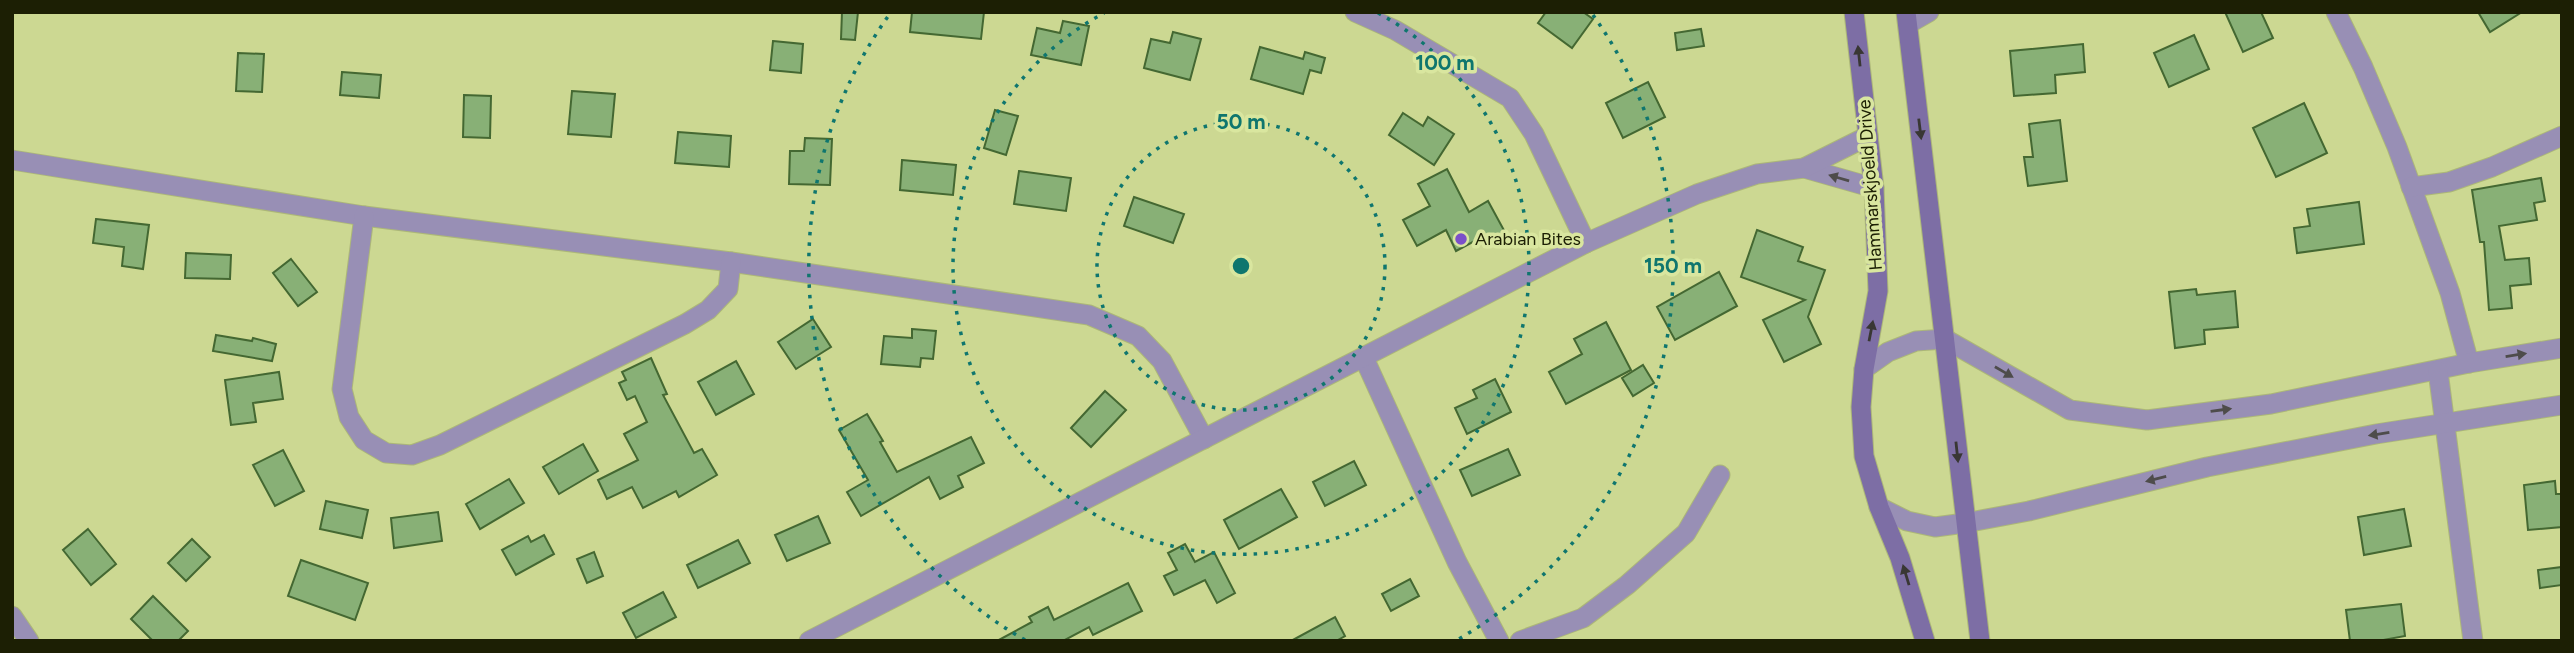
<svg xmlns="http://www.w3.org/2000/svg" width="2574" height="653" font-family="Figtree,sans-serif">
<rect width="100%" height="100%" fill="#ccd892"/>
<!-- building -->
<g fill="#88b076" stroke="#446832" stroke-width="2">
<path d="M842,12H858L855,40L841,39Z"/>
<path d="M912,12H984L981,39L910,32Z"/>
<path d="M1546,12H1583L1593,19L1572,48L1538,23Z"/>
<path d="M2225,12H2261L2273,38L2243,52Z"/>
<path d="M2478,12H2522L2490,32Z"/>
<path d="M1063,21L1089,26L1081,65L1031,55L1037,28L1060,33Z"/>
<path d="M1701,29L1704,46L1677,50L1675,33Z"/>
<path d="M1173,32L1201,39L1190,80L1144,68L1151,39L1170,43Z"/>
<path d="M2194,35L2209,69L2169,87L2154,53Z"/>
<path d="M773,41L803,44L801,73L770,70Z"/>
<path d="M2083,44L2085,72L2055,75L2056,93L2014,96L2010,51Z"/>
<path d="M1260,47L1303,59L1305,52L1325,58L1321,73L1310,70L1303,94L1251,79Z"/>
<path d="M238,53L264,54L262,92L236,91Z"/>
<path d="M342,72L381,75L379,98L340,95Z"/>
<path d="M1648,82L1665,117L1623,138L1606,103Z"/>
<path d="M572,91L615,94L611,137L568,134Z"/>
<path d="M464,95L491,96L490,138L463,137Z"/>
<path d="M2304,103L2327,153L2276,177L2253,128Z"/>
<path d="M995,110L1018,116L1006,155L984,148Z"/>
<path d="M1403,113L1423,126L1428,117L1454,134L1434,165L1389,135Z"/>
<path d="M2060,120L2067,181L2028,186L2024,157H2033L2029,124Z"/>
<path d="M678,132L731,136L729,167L675,163Z"/>
<path d="M805,138L832,139L830,185L789,184L790,151H804Z"/>
<path d="M902,160L956,165L953,195L900,190Z"/>
<path d="M1447,169L1469,212L1488,201L1506,234L1484,245L1480,238L1456,251L1446,230L1417,246L1403,220L1430,206L1418,184Z"/>
<path d="M1019,171L1071,178L1066,211L1014,204Z"/>
<path d="M2541,178L2545,201L2534,203L2537,220L2499,226L2505,260L2529,258L2531,284L2510,286L2512,308L2489,310L2484,242H2480L2472,190Z"/>
<path d="M1134,197L1184,214L1173,243L1124,226Z"/>
<path d="M2359,202L2364,244L2297,253L2294,228L2310,226L2307,209Z"/>
<path d="M96,219L149,225L143,269L122,266L124,247L93,243Z"/>
<path d="M1757,230L1803,247L1798,261L1825,270L1808,317L1821,344L1784,362L1763,320L1805,300L1741,277Z"/>
<path d="M186,253L231,255L230,279L185,278Z"/>
<path d="M291,259L317,292L298,306L273,273Z"/>
<path d="M1719,272L1737,306L1675,340L1657,307Z"/>
<path d="M2196,289L2197,295L2235,291L2238,327L2204,330L2205,344L2175,348L2169,292Z"/>
<path d="M813,319L831,347L796,369L778,342Z"/>
<path d="M1606,322L1631,370L1566,404L1549,372L1582,354L1574,339Z"/>
<path d="M912,329L936,331L933,359L921,358L920,367L881,364L884,336L912,338Z"/>
<path d="M216,335L252,341L253,338L276,344L272,361L213,351Z"/>
<path d="M651,358L667,394L663,395L694,453L702,449L717,475L679,497L676,491L643,508L632,487L607,499L598,480L638,460L624,434L647,422L635,396L627,400L619,383L626,380L622,372Z"/>
<path d="M736,361L754,394L716,415L698,382Z"/>
<path d="M1643,365L1654,383L1633,396L1622,378Z"/>
<path d="M279,372L283,399L253,403L256,422L231,425L225,380Z"/>
<path d="M1495,379L1511,412L1467,434L1455,408L1477,398L1473,390Z"/>
<path d="M1105,391L1126,410L1091,447L1071,428Z"/>
<path d="M867,414L883,441L880,442L897,472L971,437L984,463L958,476L963,487L940,499L929,477L861,516L847,492L868,480L839,430Z"/>
<path d="M583,444L598,471L559,494L543,467Z"/>
<path d="M1508,449L1520,475L1472,496L1460,470Z"/>
<path d="M283,450L304,491L275,506L253,465Z"/>
<path d="M1354,461L1366,485L1325,506L1313,482Z"/>
<path d="M509,479L524,503L480,529L466,504Z"/>
<path d="M2555,481L2556,494H2562V527L2528,530L2524,485Z"/>
<path d="M1281,489L1297,517L1239,549L1224,520Z"/>
<path d="M326,501L368,510L362,538L320,529Z"/>
<path d="M2404,509L2411,546L2364,555L2358,517Z"/>
<path d="M438,512L442,541L394,548L391,518Z"/>
<path d="M818,516L830,543L787,561L775,535Z"/>
<path d="M88,529L116,564L91,585L63,550Z"/>
<path d="M544,535L554,554L516,575L502,550L528,536L531,542Z"/>
<path d="M192,539L210,557L186,581L168,563Z"/>
<path d="M738,540L750,563L698,588L687,565Z"/>
<path d="M1185,544L1195,562L1214,552L1235,593L1217,603L1205,580L1174,595L1164,576L1177,570L1168,553Z"/>
<path d="M594,552L603,576L587,583L577,559Z"/>
<path d="M301,560L368,583L355,620L288,596Z"/>
<path d="M2562,567V585L2540,588L2538,570Z"/>
<path d="M1410,579L1419,596L1391,611L1382,594Z"/>
<path d="M1128,583L1142,611L1093,635L1089,627L1063,641H997L1032,622L1029,617L1048,607L1054,620Z"/>
<path d="M663,592L676,617L636,638L623,613Z"/>
<path d="M153,596L188,631L178,641H153L131,619Z"/>
<path d="M2401,604L2405,636L2378,641H2350L2346,610Z"/>
<path d="M1335,617L1345,636L1336,641H1291Z"/>
</g>
<g fill="none" stroke-linecap="round" stroke-linejoin="round">
<defs>
<g id="minor">
<path d="M1355,12L1395,30L1510,98L1534,134L1586,243"/>
<path d="M2336,12L2363,67L2397,147L2450,293L2469,363"/>
<path d="M1908,24L1929,12"/>
<path d="M12,160L364,216L731,262L1089,315L1138,336L1162,361L1204,439"/>
<path d="M1804,168L1874,188"/>
<path d="M2411,187L2449,182L2492,167L2562,136"/>
<path d="M364,216L342,389L349,417L364,440L386,453L412,455L440,445L685,324L708,310L728,289L731,262"/>
<path d="M1364,358L1457,562L1499,641"/>
<path d="M1864,369L1888,352L1916,341L1945,339L2070,410L2147,420L2271,404L2469,363L2562,348"/>
<path d="M2438,371L2473,641"/>
<path d="M1879,507L1907,521L1935,527L1965,523L2029,511L2207,467L2376,434L2562,405"/>
<path d="M12,616L29,641"/>
<path d="M809,641L1586,243L1697,194L1757,174L1804,168L1868,136"/>
<path d="M1520,641L1583,618L1627,585L1686,533L1720,475"/>
</g>
<g id="secondary">
<path d="M1854,12L1874,188L1878,291L1864,369L1861,407L1864,456L1879,507L1900,558L1925,641"/>
<path d="M1906,12L1980,641"/>
</g>
</defs>
<!-- minor casing -->
<use href="#minor" stroke="#acb778" stroke-width="21"/>
<!-- secondary casing -->
<use href="#secondary" stroke="#acb778" stroke-width="21"/>
<!-- minor -->
<use href="#minor" stroke="#988fb5" stroke-width="19"/>
<!-- secondary -->
<use href="#secondary" stroke="#7d6ea5" stroke-width="19"/>
</g>
<!-- one-way arrows -->
<defs><path id="oneway-solid" d="M-6-.8H1V-3.2L6.5 0L1 3.2V.8H-6Z" transform="scale(1.75)"/></defs>
<g fill="#393734">
<use href="#oneway-solid" transform="translate(1859 56) rotate(-96)"/>
<use href="#oneway-solid" transform="translate(1920 129) rotate(83)"/>
<use href="#oneway-solid" transform="translate(1871 331) rotate(-79)"/>
<use href="#oneway-solid" transform="translate(1957 452) rotate(84)"/>
<use href="#oneway-solid" transform="translate(1906 575) rotate(-107)"/>
</g>
<g fill="#4e4c4b">
<use href="#oneway-solid" transform="translate(1839 178) rotate(-164)"/>
<use href="#oneway-solid" transform="translate(2516 355) rotate(-9)"/>
<use href="#oneway-solid" transform="translate(2004 372) rotate(30)"/>
<use href="#oneway-solid" transform="translate(2221 410) rotate(-8)"/>
<use href="#oneway-solid" transform="translate(2379 434) rotate(171)"/>
<use href="#oneway-solid" transform="translate(2156 479) rotate(166)"/>
</g>
<!-- distance rings -->
<g fill="none" stroke="#0f766e" stroke-width="3.5" stroke-dasharray="3.5 7">
<circle cx="1241" cy="266" r="144"/>
<path d="M1378 13A288 288 0 1 1 1104 13"/>
<path d="M1025 640A432 432 0 0 1 889 15M1593 15A432 432 0 0 1 1457 640"/>
</g>
<!-- markers -->
<circle fill="#7b50c9" stroke="#d9e69f" stroke-width="2.5" cx="1461" cy="239" r="7"/>
<g text-anchor="middle" stroke-width="7" stroke-linejoin="round" paint-order="stroke">
<!-- street labels -->
<g font-size="18" fill="#1c1f04" stroke="#d9e69f">
<text transform="translate(1870 185) rotate(-94)" y="6">Hammarskjoeld Drive</text>
</g>
<!-- poi labels -->
<g font-size="18" fill="#1c1f04" stroke="#d9e69f" text-anchor="start">
<text x="1475" y="245">Arabian Bites</text>
</g>
</g>
<circle cx="1241" cy="266" r="10" fill="#0f766e" stroke="#d9e69f" stroke-width="3.5"/>
<g font-size="21" text-anchor="middle" font-weight="bold" fill="#0f766e" stroke="#d9e69f" stroke-width="7" stroke-linejoin="round" paint-order="stroke">
<text x="1445" y="70">100 m</text>
<text x="1241" y="129">50 m</text>
<text x="1673" y="273">150 m</text>
</g>
<!-- border -->
<rect width="2574" height="653" fill="none" stroke="#1c1f04" stroke-width="28"/>
</svg>
